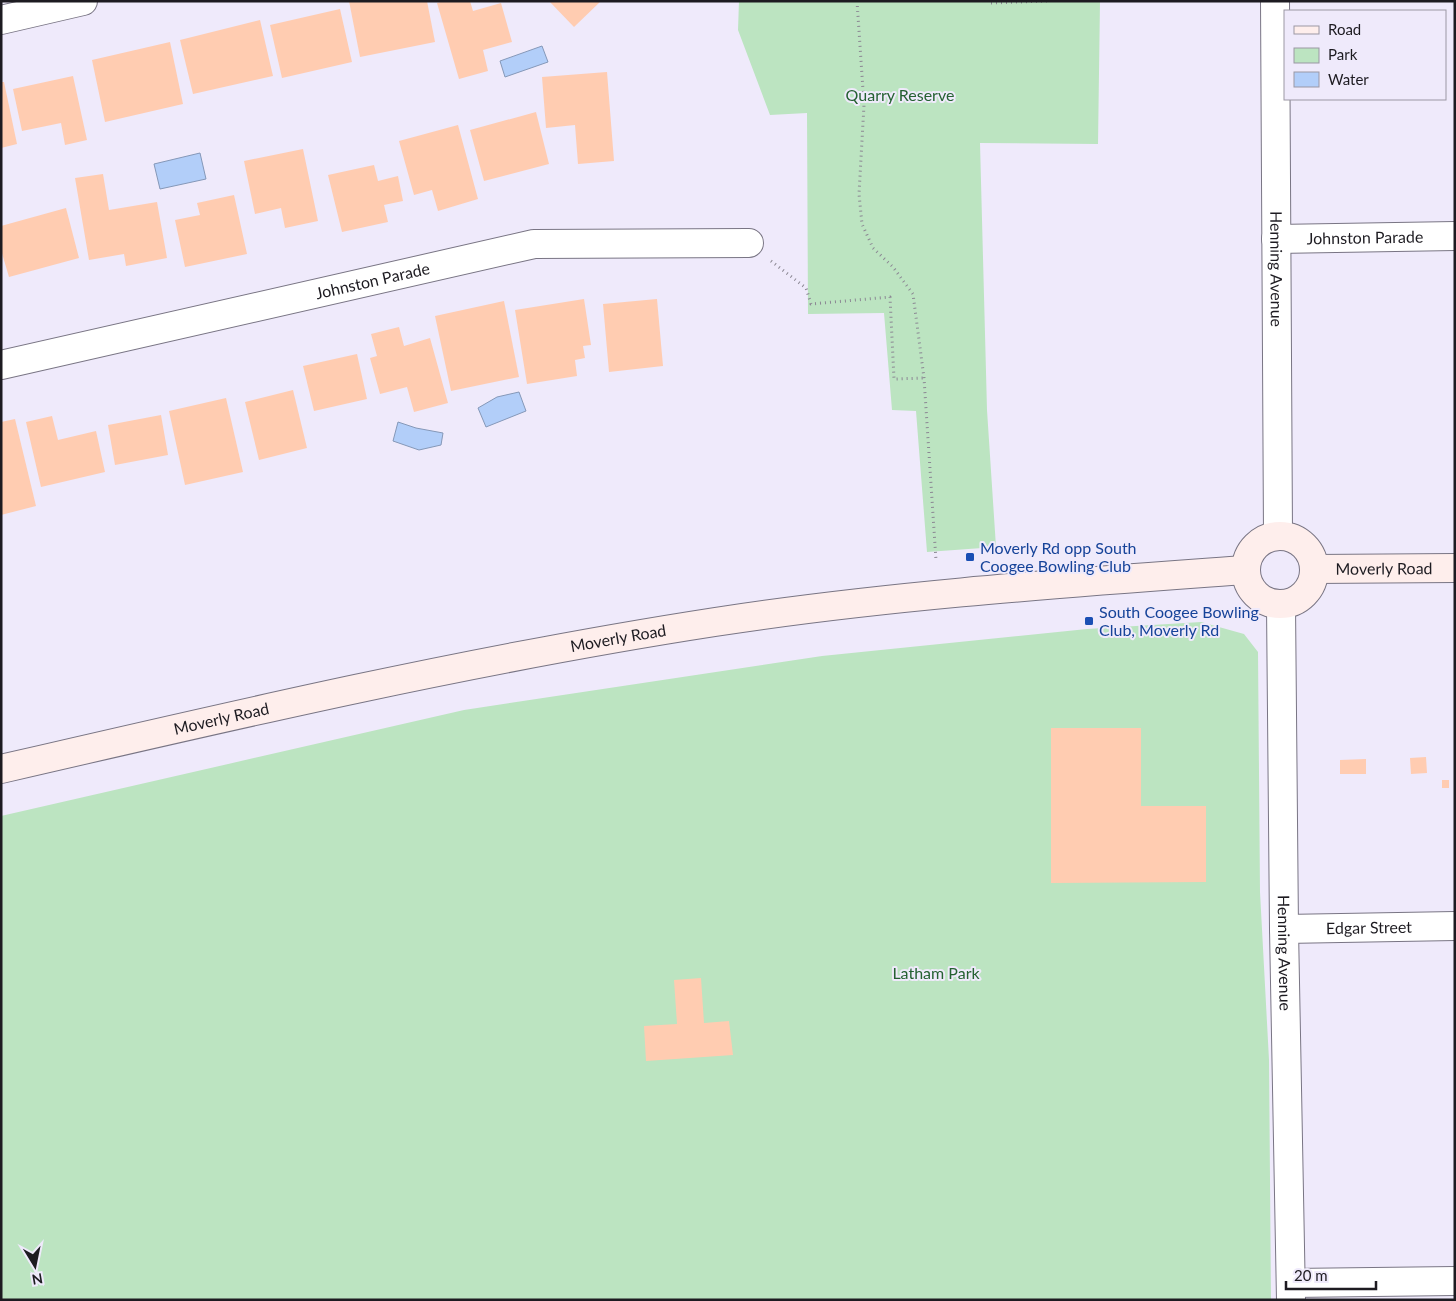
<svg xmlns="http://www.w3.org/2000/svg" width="1456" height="1301" font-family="Lato,sans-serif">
<rect width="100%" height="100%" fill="#efeafb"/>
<!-- green -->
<g fill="#bce4c1">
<path d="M739,1H1100L1098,144L980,143L987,410L996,547L927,552L916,411L892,410L884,313L808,314L807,113L770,115L738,30Z"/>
<path d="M1201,622L1244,634L1258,652L1260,892L1269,1060L1271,1300H1V816L464,710L822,656L1087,629Z"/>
</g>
<!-- water -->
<g fill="#b2cef9" stroke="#8598b8">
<path d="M542,46L548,62L505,77L500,61Z"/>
<path d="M200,153L206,179L160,189L154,164Z"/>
<path d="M519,392L526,411L486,427L478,408L497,397Z"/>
<path d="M398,422L416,428L443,433L441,445L419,450L393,441Z"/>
</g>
<!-- building -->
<g fill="#ffccb1">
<path d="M349,1H427L435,42L360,57Z"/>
<path d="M444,1H470L473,11L501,3L512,42L483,50L488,71L459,79L437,3Z"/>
<path d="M549,1H601L574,27Z"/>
<path d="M340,9L352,62L282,78L270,25Z"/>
<path d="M260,20L273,76L193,94L180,40Z"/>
<path d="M170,42L183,104L105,122L92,60Z"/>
<path d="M607,72L614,161L578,164L575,125L546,128L542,77Z"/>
<path d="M73,76L87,140L65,145L61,123L22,131L13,89Z"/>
<path d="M1,82H4L17,144L1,148Z"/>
<path d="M536,112L549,164L484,181L470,130Z"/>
<path d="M458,125L478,199L438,211L432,190L414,195L399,141Z"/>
<path d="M303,149L318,221L285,228L281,208L255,214L244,161Z"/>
<path d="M374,165L378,181L398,176L403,201L384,205L388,222L342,232L328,175Z"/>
<path d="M103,174L109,210L157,202L167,258L126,266L124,254L89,260L75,178Z"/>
<path d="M234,195L247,254L185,267L175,220L200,215L197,203Z"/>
<path d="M66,208L79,258L9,277L1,250V226Z"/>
<path d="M584,299L591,345L583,346L585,358L575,360L577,376L527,384L515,310Z"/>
<path d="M657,299L663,366L609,372L603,304Z"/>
<path d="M504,301L519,377L451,391L435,316Z"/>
<path d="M399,327L404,346L430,338L448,403L414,412L407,387L380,394L370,358L377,356L371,334Z"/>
<path d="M357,354L367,399L314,411L303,366Z"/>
<path d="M293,390L307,448L259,460L245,402Z"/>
<path d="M226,398L243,472L185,485L169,411Z"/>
<path d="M161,415L168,455L115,465L108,425Z"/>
<path d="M52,416L58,440L96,431L105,472L41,487L26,422Z"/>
<path d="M15,419L36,506L1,515V422Z"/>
<path d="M1051,728H1141V806H1206V882L1051,883Z"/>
<path d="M1426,757L1427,773L1411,774L1410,758Z"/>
<path d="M1366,759V774H1340V760Z"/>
<rect x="1442" y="780" width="7" height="8"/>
<path d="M701,978L704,1023L729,1021L733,1055L646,1061L644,1026L677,1024L674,980Z"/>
</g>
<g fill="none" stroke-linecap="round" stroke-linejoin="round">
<defs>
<g id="street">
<path id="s1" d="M1275,1L1278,535"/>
<path d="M1,20L83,1"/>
<path id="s2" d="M1276,239L1455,236"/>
<path id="s3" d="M1,365L534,244L749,243"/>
<path id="s4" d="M1281,605L1284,929L1291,1300"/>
<path id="s5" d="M1284,929L1455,926"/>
<path d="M1291,1283L1455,1281"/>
</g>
<g id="secondary">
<circle cx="1280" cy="570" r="34"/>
<path id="s6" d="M1314,569L1455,568"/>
<path id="s7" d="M1,769C238,714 475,659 715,622C890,595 1068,583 1245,570"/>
</g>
</defs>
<!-- street casing -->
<use href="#street" stroke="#797584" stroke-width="30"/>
<!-- secondary casing -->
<use href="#secondary" stroke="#797584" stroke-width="30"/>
<!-- path -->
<g stroke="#8b8793" stroke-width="3" stroke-dasharray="1 4" stroke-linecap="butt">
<path d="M857,1L864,105L859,194L862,224L873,248L893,267L913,294L924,378L936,560"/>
<path d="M991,3L1047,1"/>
<path d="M771,261L806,288L811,304L890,297L894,379L924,378"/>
</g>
<!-- street -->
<use href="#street" stroke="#fff" stroke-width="28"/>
<!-- secondary -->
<use href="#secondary" stroke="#feeeec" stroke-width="28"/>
</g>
<!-- markers -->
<g fill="#1a4fb4" stroke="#efeafb" stroke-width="2">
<rect x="965" y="552" width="10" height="10" rx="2.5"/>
<rect x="1084" y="616" width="10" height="10" rx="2.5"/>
</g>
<g text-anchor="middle" stroke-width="4" stroke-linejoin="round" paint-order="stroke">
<!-- park labels -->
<g font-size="16" fill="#256132" stroke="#efeafb">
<text x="900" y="101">Quarry Reserve</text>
<text x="936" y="979">Latham Park</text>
</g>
<!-- street labels -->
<g font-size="16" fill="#1d1b21" stroke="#efeafb">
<text dy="6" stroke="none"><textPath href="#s2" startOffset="89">Johnston Parade</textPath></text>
<text dy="6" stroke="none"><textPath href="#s1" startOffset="268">Henning Avenue</textPath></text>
<text dy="6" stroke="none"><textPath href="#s3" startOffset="381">Johnston Parade</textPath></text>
<text dy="6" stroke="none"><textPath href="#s6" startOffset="70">Moverly Road</textPath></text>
<text dy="6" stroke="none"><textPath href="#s7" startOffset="631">Moverly Road</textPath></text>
<text dy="6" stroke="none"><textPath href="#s7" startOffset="226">Moverly Road</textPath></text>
<text dy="6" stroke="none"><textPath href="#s5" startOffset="85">Edgar Street</textPath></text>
<text dy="6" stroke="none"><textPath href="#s4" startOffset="348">Henning Avenue</textPath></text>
</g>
<!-- transit labels -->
<g font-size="16" fill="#164399" stroke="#efeafb" text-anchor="start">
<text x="980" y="554">Moverly Rd opp South<tspan x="980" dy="18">Coogee Bowling Club</tspan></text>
<text x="1099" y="618">South Coogee Bowling<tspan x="1099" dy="18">Club, Moverly Rd</tspan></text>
</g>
</g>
<!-- border -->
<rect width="1456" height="1301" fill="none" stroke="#1d1b21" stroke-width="5"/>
<!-- legend -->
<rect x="1284" y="10" width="162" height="90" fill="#efeafb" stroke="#9b97a4"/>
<rect x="1294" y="26" width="25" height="8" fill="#feeeec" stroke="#9b97a4"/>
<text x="1328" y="35" font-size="15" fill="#1d1b21">Road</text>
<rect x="1294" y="48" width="25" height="15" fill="#bce4c1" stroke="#9b97a4"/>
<text x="1328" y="60" font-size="15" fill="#1d1b21">Park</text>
<rect x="1294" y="72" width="25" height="15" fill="#b2cef9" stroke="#9b97a4"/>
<text x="1328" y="85" font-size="15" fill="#1d1b21">Water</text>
<!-- north arrow -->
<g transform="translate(35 1266) rotate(170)" stroke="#efeafb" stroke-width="4" paint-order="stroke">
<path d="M0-4L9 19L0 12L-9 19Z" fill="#1d1b21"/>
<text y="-8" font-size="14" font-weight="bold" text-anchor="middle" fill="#1d1b21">N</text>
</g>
<!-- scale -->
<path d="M1286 1281v8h90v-8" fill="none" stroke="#1d1b21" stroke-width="2.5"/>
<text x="1294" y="1281" font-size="15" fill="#1d1b21" stroke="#efeafb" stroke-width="4" paint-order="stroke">20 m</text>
</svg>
